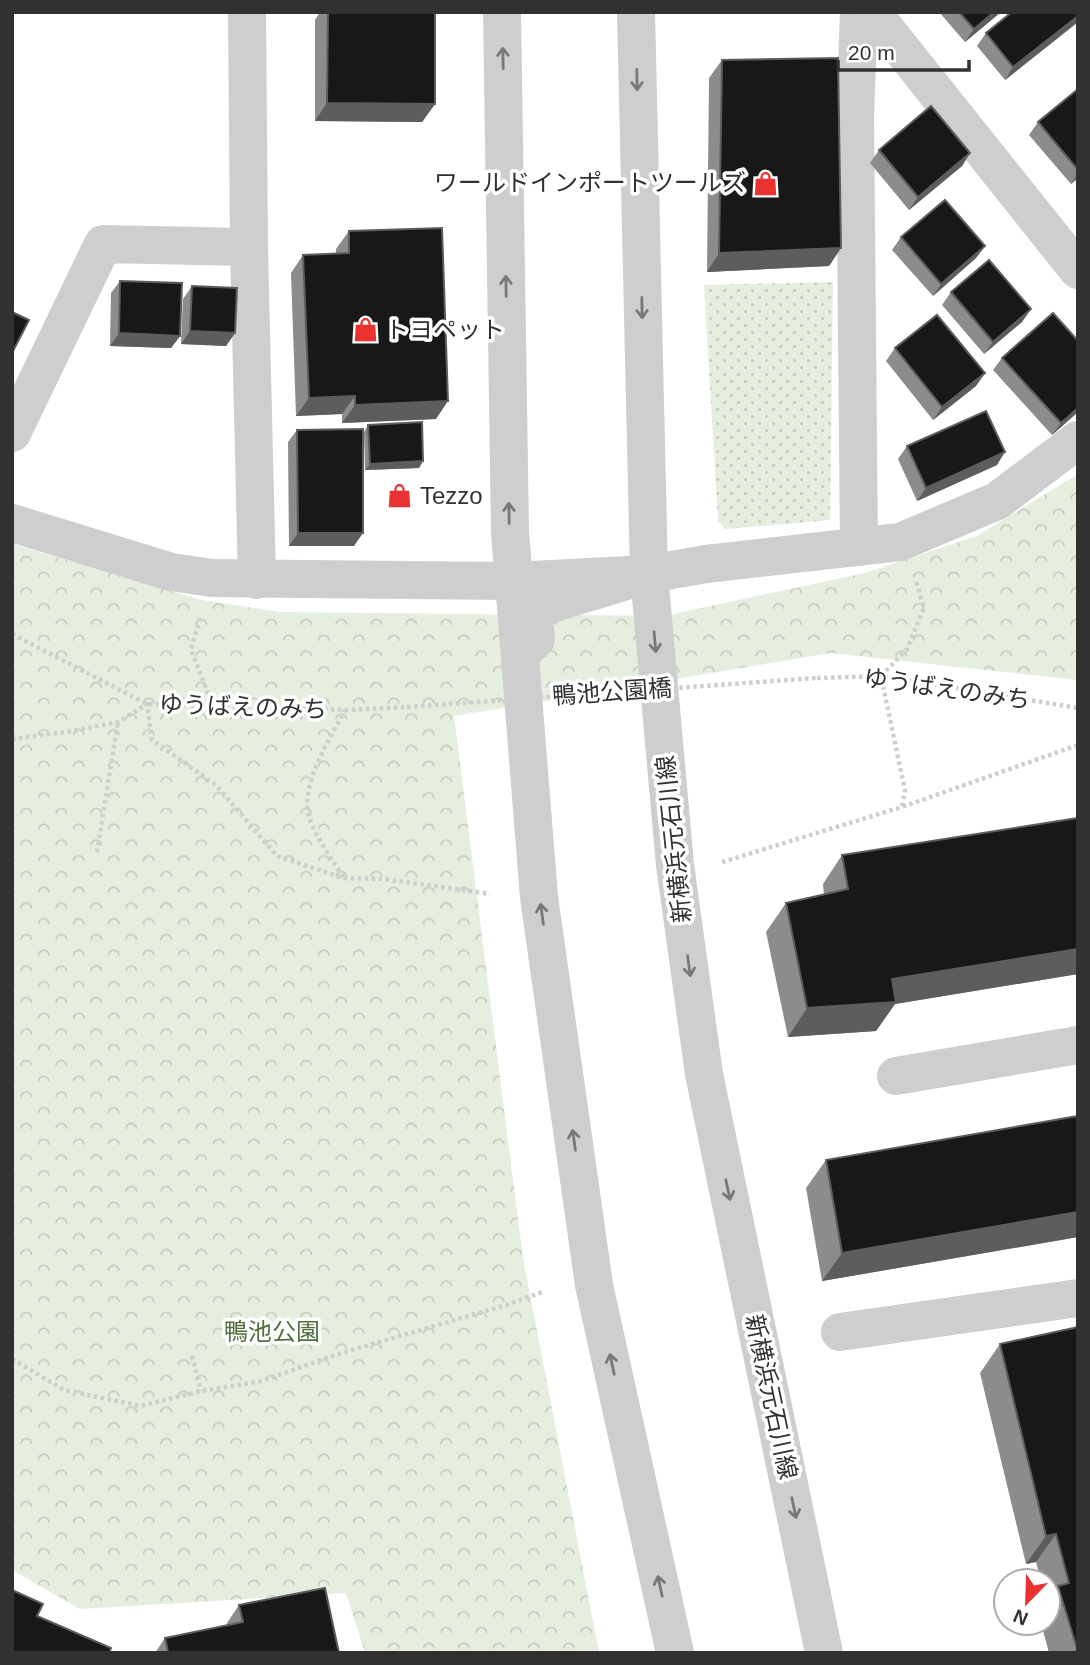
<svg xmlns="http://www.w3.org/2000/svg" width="1090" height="1665" font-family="Helvetica,'Noto Sans JP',sans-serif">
<defs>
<pattern id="grass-dots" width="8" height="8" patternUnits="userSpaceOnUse" patternTransform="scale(1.75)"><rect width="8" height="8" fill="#e6eedf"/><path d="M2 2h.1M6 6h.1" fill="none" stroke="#c6cdc0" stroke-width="1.8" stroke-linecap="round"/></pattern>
<pattern id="park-crowns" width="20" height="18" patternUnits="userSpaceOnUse" patternTransform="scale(1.75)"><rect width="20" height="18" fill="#e6eedf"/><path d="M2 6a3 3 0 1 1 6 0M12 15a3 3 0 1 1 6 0" fill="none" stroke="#c6cdc0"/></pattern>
</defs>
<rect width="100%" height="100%" fill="#fff"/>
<!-- grass -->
<path fill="url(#grass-dots)" d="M833,282L830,520L726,529L718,521L704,285Z"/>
<!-- park -->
<path fill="url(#park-crowns)" d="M1078,474V680L831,653L454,716L523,1258L599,1653H365L346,1593L80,1609L12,1570V544L202,600L280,612L664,616L865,573L977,536Z"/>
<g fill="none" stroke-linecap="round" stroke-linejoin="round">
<!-- path -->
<g stroke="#cecece" stroke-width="4.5" stroke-dasharray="3.5 3.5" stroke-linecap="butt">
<path d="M200,618L191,650L213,706"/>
<path d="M12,634L147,704L345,710L407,707"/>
<path d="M817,678L881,676L1078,708"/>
<path d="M12,739L73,731L118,722L147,704L152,740L216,785L277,856L343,878L384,879L490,894"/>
<path d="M902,806L905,791L881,676L907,649L924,608L916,581"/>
<path d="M97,852L118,722"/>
<path d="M722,862L902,807L1078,745"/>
<path d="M343,877C332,859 307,826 307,805C308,771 330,739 345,710"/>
<path d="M192,1356L201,1391"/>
<path d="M12,1359L64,1390L141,1406L201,1391L262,1381L332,1356L506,1305L545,1291"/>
</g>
<!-- minor -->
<g stroke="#cecece" stroke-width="38">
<path d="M247,12L249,247L257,580"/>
<path d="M502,12L510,532L539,897L594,1285L675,1653"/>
<path d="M636,12L649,574L675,865L704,1074L824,1653"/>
<path d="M859,12L855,115L859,547"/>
<path d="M872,12L1078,270"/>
<path d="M12,433L103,244L249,247"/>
<path d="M12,523L171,572L212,578L512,581L649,574"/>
<path d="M523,652L536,639L534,618L542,608L557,602L649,574L706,564L900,542L997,501L1078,440"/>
<path d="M896,1076L1078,1045"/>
<path d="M840,1332L1078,1298"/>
</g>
<!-- path-bridge -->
<path stroke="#cecece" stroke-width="4.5" stroke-dasharray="3.5 3.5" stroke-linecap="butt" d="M407,707L817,678"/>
</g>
<!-- wall -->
<g fill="#8c8c8c">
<path d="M320,12H435V104L422,122L315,121V20Z"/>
<path d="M939,12H1001L965,42Z"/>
<path d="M1078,12V22L1005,80L977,46L986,33Z"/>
<path d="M722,60L841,248L829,266L707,272L709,78Z"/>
<path d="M1078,89V178L1071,184L1029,135L1038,122Z"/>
<path d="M879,150L970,153L962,166L909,210L870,163Z"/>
<path d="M349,231L436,419L342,423V414L296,416L291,273L303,255L336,254V249Z"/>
<path d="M901,237L985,246L976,258L933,296L892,250Z"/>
<path d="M120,281L180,336L171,348L110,346L111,293Z"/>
<path d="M192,286L235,333L226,346L181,344L183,299Z"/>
<path d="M951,292L1031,309L1022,322L984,354L942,305Z"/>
<path d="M1078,341V412L1052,435L993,370L1002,358Z"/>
<path d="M895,348L985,373L976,386L933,420L886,361Z"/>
<path d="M368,425L423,461L419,468L365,470L364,432Z"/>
<path d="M297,430L354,546H289L288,442Z"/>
<path d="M907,446L997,465L917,501L898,459Z"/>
<path d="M1078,818V974L895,1004L876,1031L788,1037L766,932L786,903L824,895L823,884L842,855Z"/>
<path d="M1078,1116V1237L822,1281L806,1188L826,1160Z"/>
<path d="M1078,1327V1653H1049L1041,1623H1048V1581H1041L1036,1562L1026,1564L980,1373L1000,1344Z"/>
<path d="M239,1605L339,1653H155L165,1638L227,1625V1623Z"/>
</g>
<!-- shaded-wall -->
<g fill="#5d5d5d">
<path d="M994,12H1001L965,42L974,29Z"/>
<path d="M1078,16V22L1005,80L1013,67Z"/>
<path d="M327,103L435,104L422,122L315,121Z"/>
<path d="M970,153L962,166L909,210L918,197Z"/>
<path d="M1078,174V178L1071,184Z"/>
<path d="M985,246L976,258L933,296L941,284Z"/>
<path d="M841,248L829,266L707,272L719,253Z"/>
<path d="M1031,309L1022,322L984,354L993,342Z"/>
<path d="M190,331L235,333L226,346L181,344Z"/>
<path d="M119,333L180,336L171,348L110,346Z"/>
<path d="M985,373L976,386L933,420L942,407Z"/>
<path d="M355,396L342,414L296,416L309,398Z"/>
<path d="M448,401L436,419L342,423L355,405Z"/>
<path d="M1078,408V412L1052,435L1061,423Z"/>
<path d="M1005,452L997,465L917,501L926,488Z"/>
<path d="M423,461L419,468L365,470L370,464Z"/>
<path d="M298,533H363L354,546H289Z"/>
<path d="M1078,949V974L895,1004L876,1031L788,1037L807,1008L892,979Z"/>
<path d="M1078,1212V1237L822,1281L842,1253Z"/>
<path d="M1056,1534L1036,1562L1026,1564L1046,1536Z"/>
</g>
<!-- building -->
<g fill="#181818" stroke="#5d5d5d" stroke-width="2">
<path d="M328,12H435V104L327,103Z"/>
<path d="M959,12H994L974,29Z"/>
<path d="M1012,12H1078V16L1013,67L986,33Z"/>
<path d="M838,58L841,248L719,253L722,60Z"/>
<path d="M1078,89V170L1038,122Z"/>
<path d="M931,106L970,153L918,197L879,150Z"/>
<path d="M945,200L985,246L941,284L901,237Z"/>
<path d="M442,228L448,401L355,405V396L309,398L303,255L349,253V231Z"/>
<path d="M989,260L1031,309L993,342L951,292Z"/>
<path d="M120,281L182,283L180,336L119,333Z"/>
<path d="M192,286L237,288L235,333L190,331Z"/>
<path d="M12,312L29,320L12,353Z"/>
<path d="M1053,313L1078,341V408L1061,423L1002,358Z"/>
<path d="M937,315L985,373L942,407L895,348Z"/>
<path d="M986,411L1005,452L926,488L907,446Z"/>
<path d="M422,422L423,461L370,464L368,425Z"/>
<path d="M363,429V533H298L297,430Z"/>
<path d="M1078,818V949L892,979L896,1002L807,1008L786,903L848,889L842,855Z"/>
<path d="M1078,1116V1212L842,1253L826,1160Z"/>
<path d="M1078,1327V1652L1058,1586L1069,1583L1056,1534L1046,1536L1000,1344Z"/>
<path d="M325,1588L339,1653H166L168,1652L165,1638L243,1622L239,1605Z"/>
<path d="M12,1590L43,1604L37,1616L111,1648L109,1653H12Z"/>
</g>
<!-- one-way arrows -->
<defs><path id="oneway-shaft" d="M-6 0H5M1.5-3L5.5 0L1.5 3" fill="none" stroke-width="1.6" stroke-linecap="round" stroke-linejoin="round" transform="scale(1.75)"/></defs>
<g stroke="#787878">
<use href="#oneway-shaft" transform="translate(503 58) rotate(-91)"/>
<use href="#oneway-shaft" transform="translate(637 80) rotate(89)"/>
<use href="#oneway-shaft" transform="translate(506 286) rotate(-91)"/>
<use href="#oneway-shaft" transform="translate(642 308) rotate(89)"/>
<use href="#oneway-shaft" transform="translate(509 513) rotate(-91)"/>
<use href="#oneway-shaft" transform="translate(655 642) rotate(85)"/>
<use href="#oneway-shaft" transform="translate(542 914) rotate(-98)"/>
<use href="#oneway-shaft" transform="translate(689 966) rotate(82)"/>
<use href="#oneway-shaft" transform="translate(574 1140) rotate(-98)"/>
<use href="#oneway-shaft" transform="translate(728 1190) rotate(78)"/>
<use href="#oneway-shaft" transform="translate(612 1364) rotate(-102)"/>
<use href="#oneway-shaft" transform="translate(794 1508) rotate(78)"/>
<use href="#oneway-shaft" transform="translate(660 1586) rotate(-102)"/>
</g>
<!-- icons -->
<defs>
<symbol id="shop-bare" viewBox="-9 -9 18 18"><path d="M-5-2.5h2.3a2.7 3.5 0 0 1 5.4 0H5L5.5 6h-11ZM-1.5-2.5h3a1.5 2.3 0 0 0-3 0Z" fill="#ea3331" stroke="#fff" stroke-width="2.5" paint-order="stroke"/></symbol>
</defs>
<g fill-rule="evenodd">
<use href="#shop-bare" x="748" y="166" width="35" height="35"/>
<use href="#shop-bare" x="348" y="312" width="35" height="35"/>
<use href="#shop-bare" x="382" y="478" width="35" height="35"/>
</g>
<g text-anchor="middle" stroke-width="7" stroke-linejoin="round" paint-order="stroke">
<!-- poi labels -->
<g font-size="24" fill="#313131" stroke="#fff" text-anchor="start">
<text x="746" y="191" text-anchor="end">ワールドインポートツールズ</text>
<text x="385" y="338">トヨペット</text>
<text x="420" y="504">Tezzo</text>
</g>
<!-- street labels -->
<g font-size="24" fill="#313131" stroke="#fff">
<text transform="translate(947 689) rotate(8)" y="8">ゆうばえのみち</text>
<text transform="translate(612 692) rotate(-4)" y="8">鴨池公園橋</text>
<text transform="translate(243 707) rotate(2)" y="8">ゆうばえのみち</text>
<text transform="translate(674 839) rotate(-96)" y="8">新横浜元石川線</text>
<text transform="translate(771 1397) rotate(78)" y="8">新横浜元石川線</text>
</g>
<!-- park labels -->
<g font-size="24" fill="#4f6f3c" stroke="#fff">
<text x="272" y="1340">鴨池公園</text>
</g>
</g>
<!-- border -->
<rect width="1090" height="1665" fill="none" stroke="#313131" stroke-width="28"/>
<!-- north arrow -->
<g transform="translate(1027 1602) rotate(203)"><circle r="33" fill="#ffffff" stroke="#adadad" stroke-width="2"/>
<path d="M0-5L12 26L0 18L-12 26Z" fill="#ea3331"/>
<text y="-10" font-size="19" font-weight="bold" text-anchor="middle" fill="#313131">N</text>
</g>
<!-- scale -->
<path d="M838 60v10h131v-10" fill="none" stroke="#313131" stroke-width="3.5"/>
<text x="848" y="60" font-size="21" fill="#313131" stroke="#ffffff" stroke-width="5" paint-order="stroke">20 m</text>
</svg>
